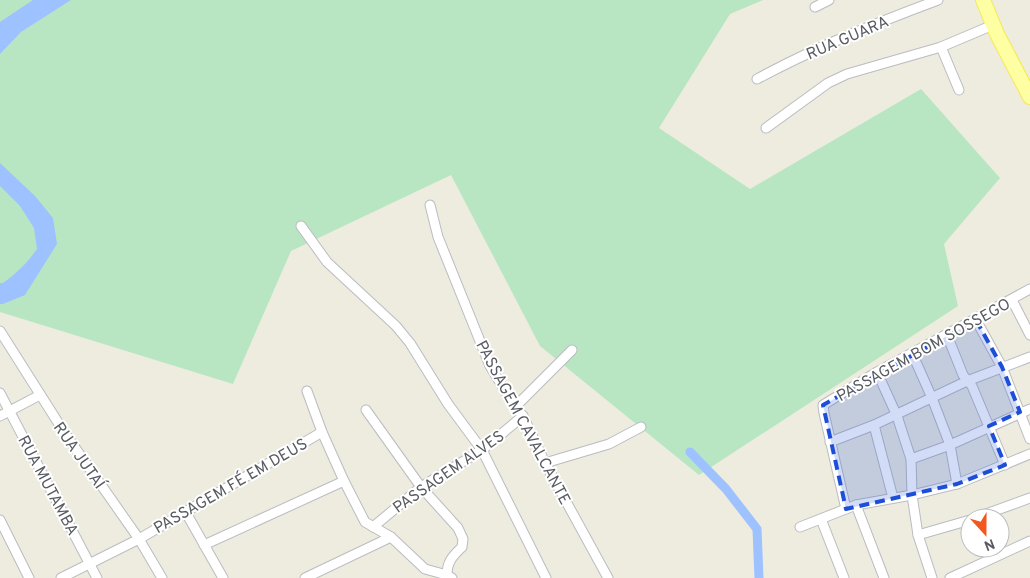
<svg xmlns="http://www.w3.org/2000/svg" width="1030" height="578" font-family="Overpass,sans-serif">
<rect width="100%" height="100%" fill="#edecdf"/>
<!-- green -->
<path fill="#b9e6c2" d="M0,0H763L730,14L659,128L750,189L921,89L1000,178L944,244L958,306L699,475L540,346L451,175L291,251L233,384L0,312Z"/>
<!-- water -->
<g fill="#9dc2ff">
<path d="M33,0H71L21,32L0,54V22Z"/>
<path d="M0,163L35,196L53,218L57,244L25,295L3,304H0V283H3C17,273 27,263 37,249L34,228L20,206L0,186Z"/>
</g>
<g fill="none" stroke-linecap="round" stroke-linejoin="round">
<!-- canal -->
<path stroke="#9dc2ff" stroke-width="9" d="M690,452L726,489L757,529L759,578"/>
<defs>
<g id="street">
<path d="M815,7L829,0"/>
<path d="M941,47L959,90"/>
<path d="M757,79C816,47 876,23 938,0"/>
<path d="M766,128L828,83L847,74L941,47L993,25"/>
<path d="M430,205L438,237L490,366L515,407L523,416L545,463L608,578"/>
<path d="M301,226L327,262L396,326L410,343L448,404L482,450L546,578"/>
<path d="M1012,300L1030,335"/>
<path d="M976,320L1002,367L1030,439"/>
<path d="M0,331L64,432L139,539L162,578"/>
<path d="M947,335L963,375L972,386L1005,465"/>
<path d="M912,353L932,398L950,445L957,484"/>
<path d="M877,372L897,416L911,459L912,495L918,535L932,578"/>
<path d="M307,391L322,432L344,481L365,522L391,537L425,569L447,575L452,578"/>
<path d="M0,393L97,578"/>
<path d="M515,407L572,350"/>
<path d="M366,410L421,487L458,528L463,539L462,547C453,556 447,561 447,575"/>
<path d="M0,416L40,395"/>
<path d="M830,442L874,425"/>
<path d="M911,459L950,445L1030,409"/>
<path d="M545,463L609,444L641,427"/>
<path d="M893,498L874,425L967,381L1030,357"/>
<path d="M856,505L884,578"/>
<path d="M846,509L824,413L823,405L877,372L1030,289"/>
<path d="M185,511L223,578"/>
<path d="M975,518L1030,498"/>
<path d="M821,519L844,578"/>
<path d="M0,520L29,578"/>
<path d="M373,527L421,487L482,450L523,416"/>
<path d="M800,527L856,505L912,495L957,484L1030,454"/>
<path d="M918,535L970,520"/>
<path d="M204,545L344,481"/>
<path d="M61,578L139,539L322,432"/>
<path d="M305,578L391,537"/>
<path d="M950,578L1030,541"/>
</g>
<path id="primary" d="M983,0L997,34L1030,97"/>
</defs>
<!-- street casing -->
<use href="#street" stroke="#babcc2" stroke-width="11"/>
<!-- primary casing -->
<use href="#primary" stroke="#f9e94c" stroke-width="16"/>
<!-- street -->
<use href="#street" stroke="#fff" stroke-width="9"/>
<!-- primary -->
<use href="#primary" stroke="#fdffa2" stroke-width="14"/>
</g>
<!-- marked area -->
<path fill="#1d4ed8" fill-opacity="0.2" stroke="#1d4ed8" stroke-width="4" stroke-dasharray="10 6" stroke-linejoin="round" d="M976,320L1002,367L1020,412L989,426L1005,465L957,484L846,509L823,405Z"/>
<g text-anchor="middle" stroke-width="4" stroke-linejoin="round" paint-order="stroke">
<!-- street labels -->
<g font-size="16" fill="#585b61" stroke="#fff">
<text transform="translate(847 37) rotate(-23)" y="6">RUA GUARA</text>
<text transform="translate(923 349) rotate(-29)" y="6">PASSAGEM BOM SOSSEGO</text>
<text transform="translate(524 422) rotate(62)" y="6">PASSAGEM CAVALCANTE</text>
<text transform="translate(80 455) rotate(55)" y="6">RUA JUTAÍ</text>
<text transform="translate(448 471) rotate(-35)" y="6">PASSAGEM ALVES</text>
<text transform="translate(49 485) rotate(62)" y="6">RUA MUTAMBA</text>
<text transform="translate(230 485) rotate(-30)" y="6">PASSAGEM FÉ EM DEUS</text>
</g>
</g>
<!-- north arrow -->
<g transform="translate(985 533) rotate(159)"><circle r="24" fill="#ffffff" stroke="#bcbdc0"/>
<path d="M0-4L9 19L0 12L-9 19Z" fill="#f2571f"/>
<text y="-8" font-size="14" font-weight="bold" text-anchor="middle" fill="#585b61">N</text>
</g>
</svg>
